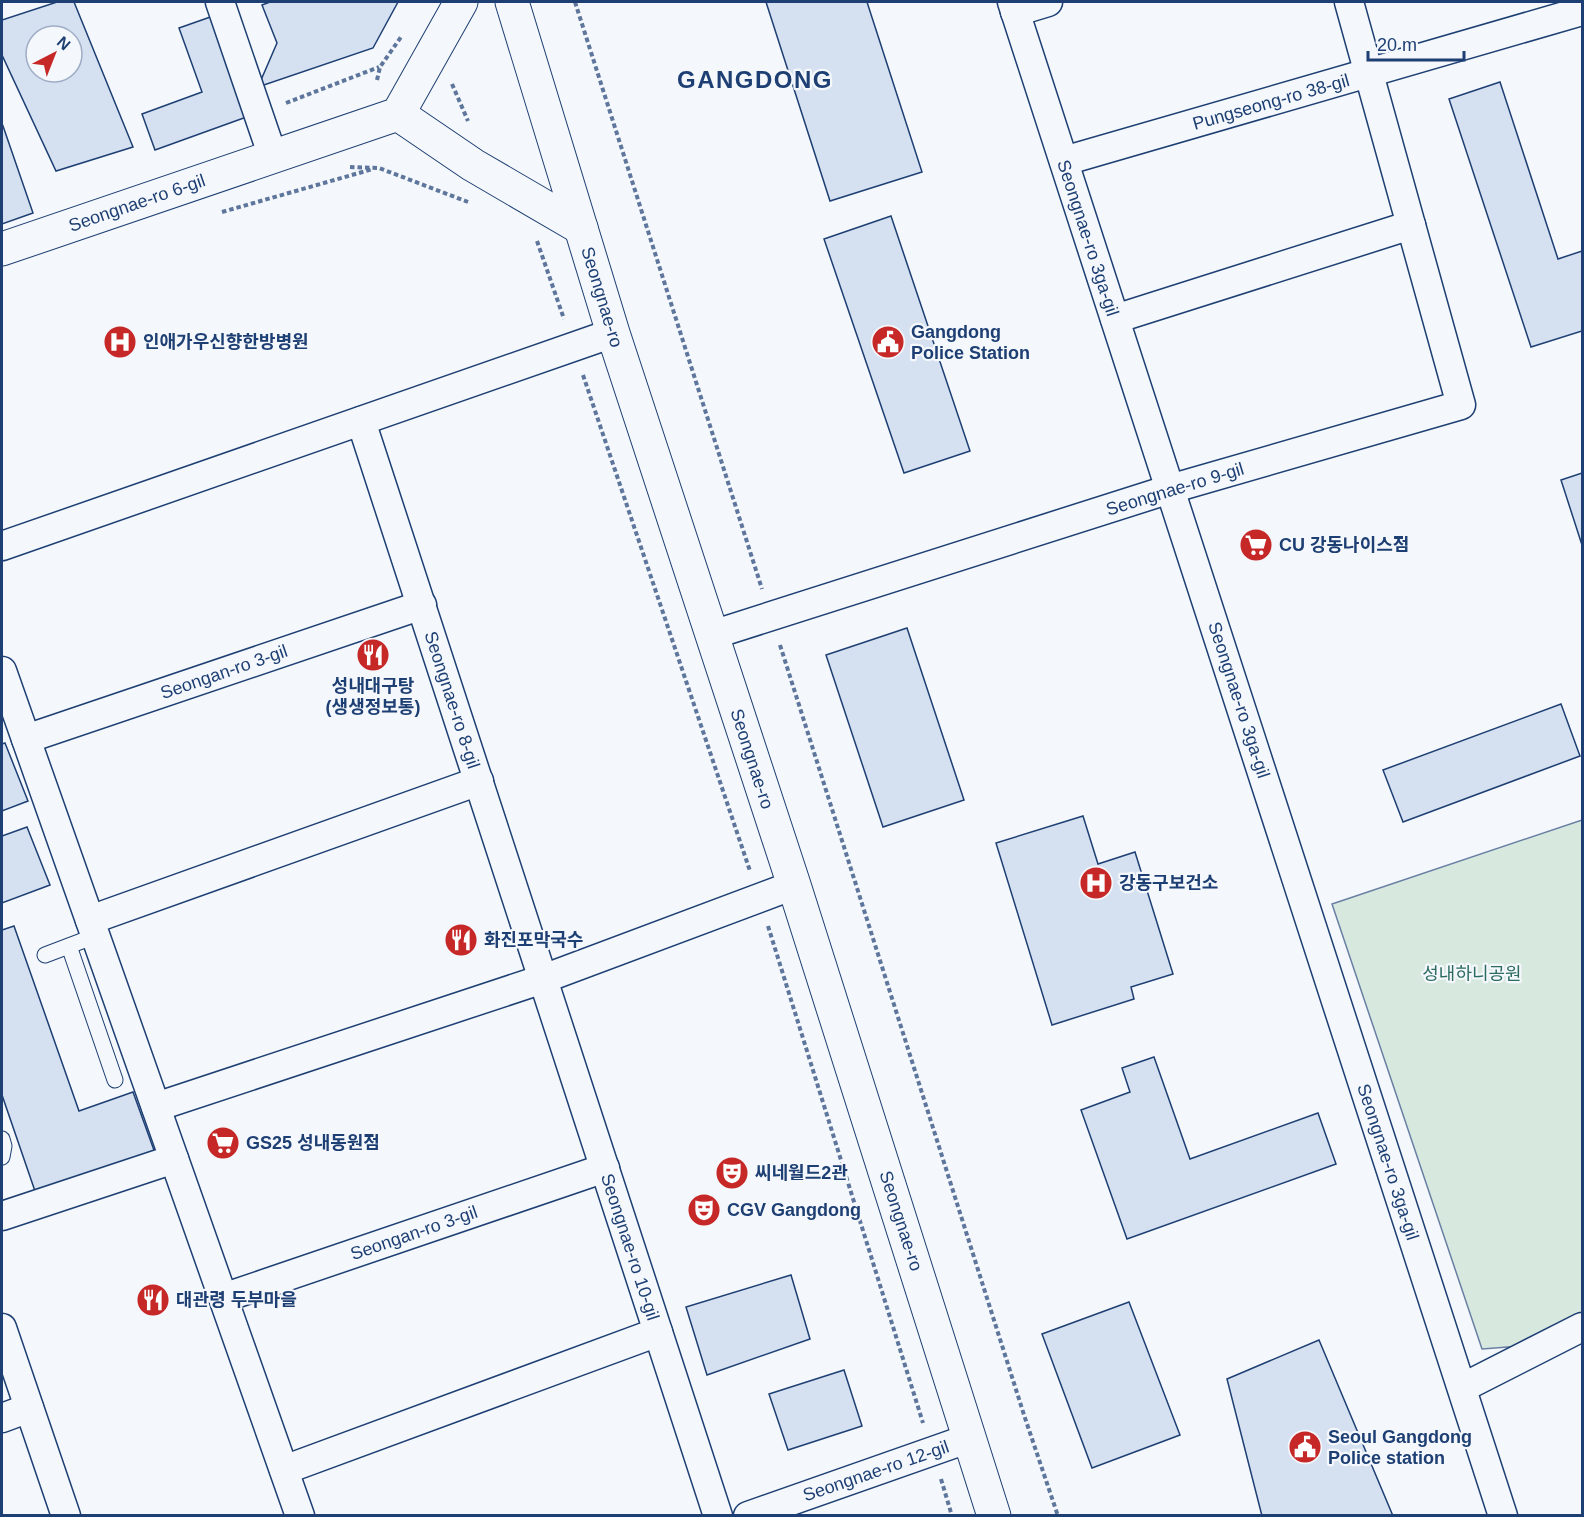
<svg xmlns="http://www.w3.org/2000/svg" width="1584" height="1517" font-family="Helvetica,'Noto Sans KR',sans-serif">
<rect width="100%" height="100%" fill="#f4f7fb"/>
<!-- green -->
<path fill="#d7e8df" stroke="#687fa3" stroke-width="1.5" d="M1582,820V1315L1521,1346L1482,1349L1332,904Z"/>
<!-- building -->
<g fill="#d5e0f0" stroke="#1d3f73" stroke-width="1.5" fill-rule="evenodd">
<path d="M57,2H74L133,147L56,171L2,55V20ZM36,36H72V72H36Z"/>
<path d="M270,2H398L373,48L258,87L277,43L262,5Z"/>
<path d="M766,2H867L922,172L830,201Z"/>
<path d="M216,15L252,115L155,150L142,114L202,92L179,28Z"/>
<path d="M1500,82L1558,259L1582,251V331L1531,347L1449,99Z"/>
<path d="M3,126L33,213L2,224V127Z"/>
<path d="M891,216L970,451L904,473L824,239Z"/>
<path d="M1582,473V545L1561,480Z"/>
<path d="M907,628L964,800L883,827L826,655Z"/>
<path d="M1561,704L1580,756L1403,822L1383,770Z"/>
<path d="M5,743L28,801L2,811V744Z"/>
<path d="M1083,816L1098,864L1135,852L1173,974L1131,987L1134,999L1052,1025L996,843Z"/>
<path d="M27,827L50,885L2,903V836Z"/>
<path d="M14,926L79,1111L133,1092L155,1153L36,1194L2,1095V930Z"/>
<path d="M1154,1057L1190,1159L1318,1113L1336,1164L1127,1239L1081,1110L1130,1092L1122,1068Z"/>
<path d="M791,1275L810,1339L707,1375L686,1307Z"/>
<path d="M1129,1302L1180,1435L1092,1468L1042,1334Z"/>
<path d="M1319,1340L1393,1516H1262L1227,1379Z"/>
<path d="M844,1370L862,1426L788,1450L769,1394Z"/>
</g>
<g fill="none" stroke-linecap="round" stroke-linejoin="round">
<defs>
<g id="lane">
<path d="M69,946L115,1080"/>
<path d="M45,955L95,936"/>
<path d="M2,1139L4,1146L2,1157"/>
</g>
<g id="street">
<path d="M220,2L273,157"/>
<path d="M1012,2L1503,1516"/>
<path d="M1015,12L1048,2"/>
<path d="M1064,161L1582,11"/>
<path d="M1115,319L1411,225"/>
<path d="M361,421L718,1516"/>
<path d="M2,546L613,333"/>
<path d="M712,635L1170,489L1461,405L1349,2"/>
<path d="M2,671L300,1516"/>
<path d="M26,739L422,605"/>
<path d="M90,920L479,781"/>
<path d="M156,1107L543,979L794,885"/>
<path d="M2,1216L174,1159"/>
<path d="M223,1298L605,1168"/>
<path d="M2,1328L66,1516"/>
<path d="M1462,1388L1582,1327"/>
<path d="M2,1418L29,1408"/>
<path d="M284,1470L658,1332"/>
<path d="M748,1516L970,1438"/>
</g>
<g id="secondary">
<path d="M512,2L613,333L794,885L994,1516"/>
<path d="M398,114L473,165L581,228"/>
<path d="M2,249L398,114L461,2"/>
</g>
</defs>
<!-- lane casing -->
<use href="#lane" stroke="#1d3f73" stroke-width="17"/>
<!-- street casing -->
<use href="#street" stroke="#1d3f73" stroke-width="31"/>
<!-- secondary casing -->
<use href="#secondary" stroke="#1d3f73" stroke-width="35"/>
<!-- path -->
<g stroke="#5e769c" stroke-width="4" stroke-dasharray="4.5 3" stroke-linecap="butt">
<path d="M575,2L762,589"/>
<path d="M377,80L380,67L401,37"/>
<path d="M452,84L468,121"/>
<path d="M286,103L379,67"/>
<path d="M350,167L379,168L468,202"/>
<path d="M222,212L373,169"/>
<path d="M537,241L564,319"/>
<path d="M583,375L750,871"/>
<path d="M780,645L1025,1418L1058,1516"/>
<path d="M768,926L923,1423"/>
<path d="M941,1479L952,1516"/>
</g>
<!-- lane -->
<use href="#lane" stroke="#f4f7fb" stroke-width="15"/>
<!-- street -->
<use href="#street" stroke="#f4f7fb" stroke-width="28"/>
<!-- secondary -->
<use href="#secondary" stroke="#f4f7fb" stroke-width="33"/>
</g>
<!-- icons -->
<defs>
<symbol id="hospital-disc" viewBox="-11 -11 22 22"><circle r="9.5" fill="#c62828" stroke="#f4f7fb"/><path d="M-5-5h3v3.5h4V-5h3V5h-3V1.5h-4V5h-3Z" fill="#fff"/></symbol>
<symbol id="civic-disc" viewBox="-11 -11 22 22"><circle r="9.5" fill="#c62828" stroke="#f4f7fb"/><path d="M-.6-6.5H3V-4.5H.6V-3L4-1V1h2V6H-6V1h2V-1L-.6-3ZM-1.2 2.5V6h2.4V2.5Z" fill="#fff"/></symbol>
<symbol id="supermarket-disc" viewBox="-11 -11 22 22"><circle r="9.5" fill="#c62828" stroke="#f4f7fb"/><path d="M-6-5.5h2.5l.6 2H6L4.5 2H-2.5L-4.4-4H-6ZM-1.5 3.2a1.3 1.3 0 1 0 .1 0ZM3 3.2a1.3 1.3 0 1 0 .1 0Z" fill="#fff"/></symbol>
<symbol id="restaurant-disc" viewBox="-11 -11 22 22"><circle r="9.5" fill="#c62828" stroke="#f4f7fb"/><path d="M-5-6h1v4h1v-4h1v4h1v-4h1v5L-1.5 .5V6h-2V.5L-5-1ZM5-6V6H3V1.5H1.5Q1.5-4 5-6Z" fill="#fff"/></symbol>
<symbol id="theatre-disc" viewBox="-11 -11 22 22"><circle r="9.5" fill="#c62828" stroke="#f4f7fb"/><path d="M-5-5.5Q0-4 5-5.5V0Q5 5 0 6Q-5 5-5 0ZM-3.3-2.5H-1v1.5H-3.3ZM1-2.5H3.3v1.5H1ZM-2.8 1Q0 5.5 2.8 1Z" fill="#fff"/></symbol>
</defs>
<g fill-rule="evenodd">
<use href="#hospital-disc" x="101" y="323" width="38" height="38"/>
<use href="#civic-disc" x="869" y="323" width="38" height="38"/>
<use href="#supermarket-disc" x="1237" y="526" width="38" height="38"/>
<use href="#restaurant-disc" x="354" y="636" width="38" height="38"/>
<use href="#hospital-disc" x="1077" y="864" width="38" height="38"/>
<use href="#restaurant-disc" x="442" y="921" width="38" height="38"/>
<use href="#supermarket-disc" x="204" y="1124" width="38" height="38"/>
<use href="#theatre-disc" x="713" y="1154" width="38" height="38"/>
<use href="#theatre-disc" x="685" y="1191" width="38" height="38"/>
<use href="#restaurant-disc" x="134" y="1281" width="38" height="38"/>
<use href="#civic-disc" x="1286" y="1428" width="38" height="38"/>
</g>
<g text-anchor="middle" stroke-width="4.5" stroke-linejoin="round" paint-order="stroke">
<!-- street labels -->
<g font-size="18" fill="#1d3f73" stroke="#f4f7fb">
<text transform="translate(1271 102) rotate(-16)" y="6">Pungseong-ro 38-gil</text>
<text transform="translate(137 203) rotate(-19)" y="6">Seongnae-ro 6-gil</text>
<text transform="translate(1088 238) rotate(72)" y="6">Seongnae-ro 3ga-gil</text>
<text transform="translate(602 297) rotate(73)" y="6">Seongnae-ro</text>
<text transform="translate(1175 489) rotate(-17)" y="6">Seongnae-ro 9-gil</text>
<text transform="translate(224 672) rotate(-19)" y="6">Seongan-ro 3-gil</text>
<text transform="translate(452 700) rotate(72)" y="6">Seongnae-ro 8-gil</text>
<text transform="translate(1239 700) rotate(72)" y="6">Seongnae-ro 3ga-gil</text>
<text transform="translate(752 759) rotate(72)" y="6">Seongnae-ro</text>
<text transform="translate(1388 1162) rotate(72)" y="6">Seongnae-ro 3ga-gil</text>
<text transform="translate(901 1221) rotate(72)" y="6">Seongnae-ro</text>
<text transform="translate(414 1233) rotate(-19)" y="6">Seongan-ro 3-gil</text>
<text transform="translate(630 1247) rotate(72)" y="6">Seongnae-ro 10-gil</text>
<text transform="translate(876 1471) rotate(-19)" y="6">Seongnae-ro 12-gil</text>
</g>
<!-- poi labels -->
<g font-size="18" font-weight="bold" fill="#1d3f73" stroke="#f4f7fb" text-anchor="start">
<text x="911" y="338">Gangdong<tspan x="911" dy="21">Police Station</tspan></text>
<text x="143" y="348">인애가우신향한방병원</text>
<text x="1279" y="551">CU 강동나이스점</text>
<text x="373" y="692" text-anchor="middle">성내대구탕<tspan x="373" dy="21">(생생정보통)</tspan></text>
<text x="1119" y="889">강동구보건소</text>
<text x="484" y="946">화진포막국수</text>
<text x="246" y="1149">GS25 성내동원점</text>
<text x="755" y="1179">씨네월드2관</text>
<text x="727" y="1216">CGV Gangdong</text>
<text x="176" y="1306">대관령 두부마을</text>
<text x="1328" y="1443">Seoul Gangdong<tspan x="1328" dy="21">Police station</tspan></text>
</g>
<!-- park labels -->
<g font-size="18" fill="#2c6c60" stroke="#f4f7fb">
<text x="1472" y="980">성내하니공원</text>
</g>
<!-- district labels -->
<g font-size="24" font-weight="bold" letter-spacing="1.5" fill="#1d3f73" stroke="#f4f7fb">
<text x="755" y="88">GANGDONG</text>
</g>
</g>
<!-- border -->
<rect width="1584" height="1517" fill="none" stroke="#1d3f73" stroke-width="6"/>
<!-- north arrow -->
<g transform="translate(54 54) rotate(42)"><circle r="28" fill="#f4f7fb" stroke="#9eadc5" stroke-width="1.5"/>
<path d="M0-4.5L10 22L0 15L-10 22Z" fill="#c62828"/>
<text y="-9" font-size="16" font-weight="bold" text-anchor="middle" fill="#1d3f73">N</text>
</g>
<!-- scale -->
<path d="M1368 51v9h96v-9" fill="none" stroke="#1d3f73" stroke-width="3"/>
<text x="1377" y="51" font-size="18" fill="#1d3f73" stroke="#f4f7fb" stroke-width="4.5" paint-order="stroke">20 m</text>
</svg>
